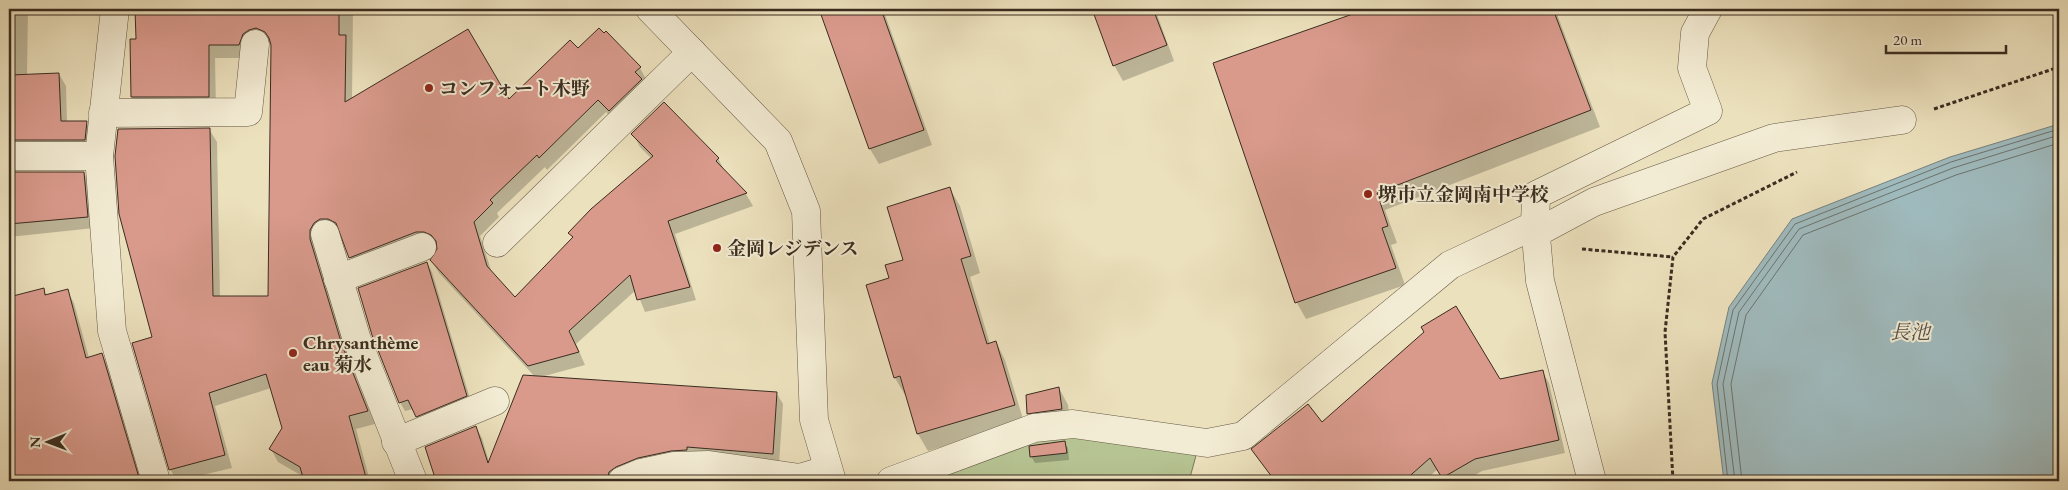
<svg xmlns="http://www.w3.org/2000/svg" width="2068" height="490" font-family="'EB Garamond','Noto Serif JP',serif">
<rect width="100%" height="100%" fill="#ece1bd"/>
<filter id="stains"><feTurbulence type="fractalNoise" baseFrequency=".004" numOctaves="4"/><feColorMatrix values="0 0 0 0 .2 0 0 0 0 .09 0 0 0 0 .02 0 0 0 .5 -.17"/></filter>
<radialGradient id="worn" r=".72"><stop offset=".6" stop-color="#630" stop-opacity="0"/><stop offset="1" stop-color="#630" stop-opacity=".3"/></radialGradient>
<!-- green -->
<path fill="#b6c392" stroke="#787859" d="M1073,434L1197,452L1189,481H920L1037,436Z"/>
<!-- water -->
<path fill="#9fbabd" stroke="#77817e" d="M2059,124V481H1724L1712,383L1729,307L1792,219L1950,157Z"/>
<!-- shadow -->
<g fill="#0003">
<path d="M9,9H28L27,75L59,74L66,86L67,122H86L93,134L91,152L9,154Z"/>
<path d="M137,9H353L352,99L509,101L578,50L606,33L640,68L647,81L617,123L606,112L547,170L545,167L497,213L499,217L480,236L492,273L515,299L573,239L570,233L652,159L640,147L633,134L718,158L725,172L746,194L753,206L675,234L696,300L645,312L636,290L576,344L585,365L541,377L777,394L783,404L779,464L617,481H466L457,465L476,427L482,438L489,462L535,377L439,273L431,260L438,247L432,244L357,271L341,234L336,231L330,298L349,360L375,424L356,429L370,481H305L304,477L278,462L271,449L283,428L271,388L215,406L232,468L177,481L170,469L154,337L209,129L217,142L220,297H269L271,44L264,41L246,58H215L216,109L140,110L132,97L137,41Z"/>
<path d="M820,9H883L932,145L879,164L870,149Z"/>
<path d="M1093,9H1155L1174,61L1123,81L1114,65Z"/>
<path d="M1371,9H1555L1600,127L1385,210L1397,243L1391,245L1405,285L1306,319L1297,303L1214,64Z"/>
<path d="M9,173H84L91,185L94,228L9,237Z"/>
<path d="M950,189L960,206L980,273L970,277L990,344L996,342L1005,360L1024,422L928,451L918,434L906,395H905L895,378L868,286L891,279Z"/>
<path d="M427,263L432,272L472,405L422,426L413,409L405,411L400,402Z"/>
<path d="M43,289L47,296L67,291L74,303L89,358L102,354L108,366L142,481H9V299Z"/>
<path d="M1542,371L1549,383L1565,453L1482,471L1465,481H1445L1438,469L1424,481H1274L1253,449L1322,424Z"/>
<path d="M1059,388L1068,405L1071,427L1038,431L1028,413Z"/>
<path d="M1064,442L1068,448L1069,460L1035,463L1031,456Z"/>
</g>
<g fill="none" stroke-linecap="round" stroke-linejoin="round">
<!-- shore -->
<g stroke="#6c736e" stroke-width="1">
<path d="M1728,481L1717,384L1733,310L1795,224L1951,162L2059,129"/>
<path d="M1735,481L1723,384L1739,312L1799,229L1953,168L2059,135"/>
<path d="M1742,481L1731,384L1746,315L1803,235L1956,175L2059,143"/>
</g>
</g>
<!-- building -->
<g fill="#d99a8c" stroke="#3a2c20">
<path d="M135,9H339V35H346L345,102L468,29L509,99L570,40L578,48L599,28L604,33L606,31L641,67L635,72L642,79L609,111L598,100L539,158L537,155L490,200L493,203L474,222L487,266L515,297L573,237L568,233L591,209L653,156L631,134L664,102L719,158L716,161L747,193L668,221L690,287L637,300L630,275L569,331L579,352L528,366L430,260L437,249L436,241L431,235L424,232H416L349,258L336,223L328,219H320L314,223L310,230V239L342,345L368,411L349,416L367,481H304L300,467L269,449L282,428L266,374L209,393L225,455L169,470L132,343L152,337L119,214L115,156L118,129L210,128L213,296H268L271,45L269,38L265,32L256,28L249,30L243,34L239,45H209V97H131L130,39H136Z"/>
<path d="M819,9H881L924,130L869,149Z"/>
<path d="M1092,9H1153L1167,45L1113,66Z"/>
<path d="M1367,9H1553L1591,110L1377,193L1388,226L1382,228L1396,268L1295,303L1213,63Z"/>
<path d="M59,73L61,121H87L85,140H12L10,75Z"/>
<path d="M13,172H84L88,217L9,224V174Z"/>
<path d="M950,187L971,256L961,259L987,344L996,341L1015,405L917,434L900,376L894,378L866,285L889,278L885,265L903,260L887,207Z"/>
<path d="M427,262L467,396L416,417L408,400L399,403L372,335L358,288Z"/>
<path d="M44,288L45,295L68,289L86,358L102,353L140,481H9V297Z"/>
<path d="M1456,306L1500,379L1543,370L1559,440L1475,459L1442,478L1430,458L1404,481H1275L1251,449L1308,404L1322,422L1424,332L1421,327Z"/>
<path d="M523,375L777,392L773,454L687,447V450L671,451L638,458L616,467L609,472L607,481H436L425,447L476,426L488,463Z"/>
<path d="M1059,387L1062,409L1027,414L1026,395Z"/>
<path d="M1065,441L1067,453L1030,457L1029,446Z"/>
</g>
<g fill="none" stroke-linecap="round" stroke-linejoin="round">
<defs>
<g id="minor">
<path d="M115,9L99,156L112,331L156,481"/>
<path d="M650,9L778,141L806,211L814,420L832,481"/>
<path d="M103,113L248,112L255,44"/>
<path d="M9,156H99"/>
<path d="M1536,233L1594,202L1774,138L1902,120"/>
<path d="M325,234L357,340L413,481"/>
<path d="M497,243L692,52"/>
<path d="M338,279L422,247"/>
<path d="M396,442L495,401"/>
<path d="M622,481L641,473L674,466L709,465L800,478L827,470"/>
<path d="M891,481L1034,428L1073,424L1207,443L1243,436L1450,265L1535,225"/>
<path d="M1592,481L1540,281L1535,225L1536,195L1708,111L1692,68L1695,33L1708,9"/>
</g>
</defs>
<!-- minor casing -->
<use href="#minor" stroke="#665947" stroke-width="29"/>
<!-- path -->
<g stroke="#3a2c20" stroke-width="3" stroke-dasharray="4 2.5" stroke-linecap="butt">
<path d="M1934,109L2059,67"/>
<path d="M1582,249L1673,257"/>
<path d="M1673,481L1665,332L1673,257L1703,219L1797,172"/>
</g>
<!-- minor -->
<use href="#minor" stroke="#f3ecd4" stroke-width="28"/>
</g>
<!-- markers -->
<g fill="#8f2418" stroke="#f3ecd4" stroke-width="2">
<circle cx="429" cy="88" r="5"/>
<circle cx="1368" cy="194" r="5"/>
<circle cx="717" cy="248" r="5"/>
<circle cx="293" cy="353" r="5"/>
</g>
<g text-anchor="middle" stroke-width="4" stroke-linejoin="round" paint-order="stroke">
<!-- poi labels -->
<g font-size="19" font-weight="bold" fill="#3a2c20" stroke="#f3ecd4" text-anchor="start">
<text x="439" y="95">コンフォート木野</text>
<text x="1378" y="201">堺市立金岡南中学校</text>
<text x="727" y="255">金岡レジデンス</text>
<text x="303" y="349">Chrysanthème<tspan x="303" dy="22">eau 菊水</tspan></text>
</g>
<!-- water labels -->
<g font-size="20" font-style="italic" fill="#535047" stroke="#f3ecd4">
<text x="1910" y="339">長池</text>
</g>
</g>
<!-- margin -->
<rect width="2068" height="490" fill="none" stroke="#ece1bd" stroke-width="30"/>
<rect x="10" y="10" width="2048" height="470" fill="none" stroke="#3a2c20" stroke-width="2.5"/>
<rect x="15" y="15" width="2038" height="460" fill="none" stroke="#3a2c20"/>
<!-- north arrow -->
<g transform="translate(48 442) rotate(269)" stroke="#f3ecd4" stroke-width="4" paint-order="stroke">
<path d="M0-4L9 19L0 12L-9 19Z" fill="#3a2c20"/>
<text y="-8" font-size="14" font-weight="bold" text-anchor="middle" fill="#3a2c20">N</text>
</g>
<!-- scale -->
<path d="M1886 45v8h120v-8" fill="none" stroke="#3a2c20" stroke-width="2.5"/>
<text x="1893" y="45" font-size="15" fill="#3a2c20" stroke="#f3ecd4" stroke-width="4" paint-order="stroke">20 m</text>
<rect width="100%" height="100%" filter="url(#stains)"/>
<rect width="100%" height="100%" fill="url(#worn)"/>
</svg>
